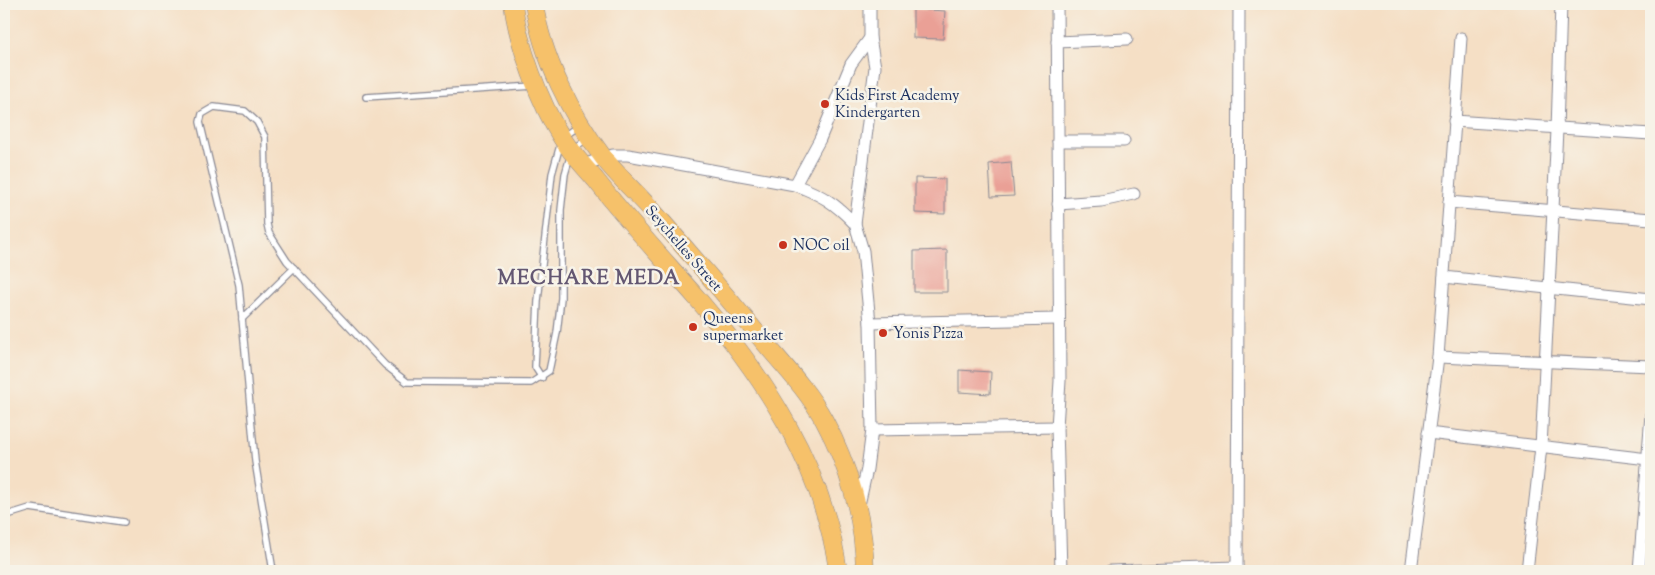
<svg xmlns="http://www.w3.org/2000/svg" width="1655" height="575" font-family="'Sorts Mill Goudy',serif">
<rect width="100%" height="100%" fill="#f7f3e8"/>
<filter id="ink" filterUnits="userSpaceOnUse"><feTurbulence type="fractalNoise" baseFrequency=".02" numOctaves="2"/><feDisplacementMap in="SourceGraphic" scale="10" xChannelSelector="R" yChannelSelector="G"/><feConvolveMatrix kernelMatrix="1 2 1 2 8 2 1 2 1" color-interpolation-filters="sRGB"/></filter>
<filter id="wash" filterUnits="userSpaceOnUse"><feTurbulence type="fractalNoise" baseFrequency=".0096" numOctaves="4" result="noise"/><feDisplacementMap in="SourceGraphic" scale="20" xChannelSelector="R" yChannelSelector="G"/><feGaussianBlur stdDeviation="1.12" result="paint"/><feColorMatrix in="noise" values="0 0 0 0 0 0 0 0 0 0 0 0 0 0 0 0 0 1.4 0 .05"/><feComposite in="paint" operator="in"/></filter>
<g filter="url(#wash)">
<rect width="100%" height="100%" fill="#f5dfc5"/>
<g id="blocks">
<!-- building -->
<g fill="#eaa096">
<path d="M913,9L945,11L943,39L913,38Z"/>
<path d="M1011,162L1014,196L991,197L989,164Z"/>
<path d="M915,178L945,179V214L915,213Z"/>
<path d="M947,250V292H914V251Z"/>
<path d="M959,370L991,372L990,394L959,392Z"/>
</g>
</g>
</g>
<g filter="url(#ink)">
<use href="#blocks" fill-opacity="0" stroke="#888792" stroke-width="1"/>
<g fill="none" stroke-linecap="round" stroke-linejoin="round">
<defs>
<g id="service">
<path d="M366,97L534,86"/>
<path d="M242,319L294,268"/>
<path d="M542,378L535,367L538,301L552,174L562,138L579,126"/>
<path d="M4,516L30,508L124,522"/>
<path d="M273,571L255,461L239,285L200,122L202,114L214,107L245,111L257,122L265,137L267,224L269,233L287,261L385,365L407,382L531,383L549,371L557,333L561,298V210L565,174L572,150L587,138"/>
</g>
<g id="minor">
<path d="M1057,4L1060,381L1057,427L1061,571"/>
<path d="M1057,42L1127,39"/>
<path d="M1454,121L1651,134"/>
<path d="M1058,141H1124"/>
<path d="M583,165L613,155H628L795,185C822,195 835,203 855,224"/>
<path d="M795,185L820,139L851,64L870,38"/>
<path d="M1449,202L1651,219"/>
<path d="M1058,204L1101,201L1134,194"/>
<path d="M1444,277L1651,299"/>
<path d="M870,323L1058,319"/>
<path d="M1438,357L1651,366"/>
<path d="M872,430L1057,427"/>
<path d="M1428,433L1648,459"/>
<path d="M859,505L867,469L872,430L870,323L863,251L855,224L875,67L870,38V4"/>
<path d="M1110,571L1237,567"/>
<path d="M1237,571L1239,4"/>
<path d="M1411,571L1438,357L1461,38"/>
<path d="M1527,571L1541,447L1557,130L1561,4"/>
<path d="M1639,571L1651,414"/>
</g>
<g id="primary">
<path d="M513,4C518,44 540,104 562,138C571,153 584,166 595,179C627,220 662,258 696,297C763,375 824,467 838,571"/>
<path d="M534,4C542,57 571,115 603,157C619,178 640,196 657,216C693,257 729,299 764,342C785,367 808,391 824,420C849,466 864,519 865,571"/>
</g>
</defs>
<!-- service casing -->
<use href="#service" stroke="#888792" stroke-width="8"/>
<!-- minor casing -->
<use href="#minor" stroke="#888792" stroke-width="13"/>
<!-- primary casing -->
<use href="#primary" stroke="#888792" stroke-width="19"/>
<!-- service -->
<use href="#service" stroke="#fff" stroke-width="5.5"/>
<!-- minor -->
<use href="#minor" stroke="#fff" stroke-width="11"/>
<!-- primary -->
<use href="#primary" stroke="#f6c16b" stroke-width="18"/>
</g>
</g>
<!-- markers -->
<g fill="#c8321e" stroke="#f7f3e8" stroke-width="2">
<circle cx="825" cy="104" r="5"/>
<circle cx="783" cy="245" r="5"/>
<circle cx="693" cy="327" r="5"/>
<circle cx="883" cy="333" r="5"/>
</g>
<g text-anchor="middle" stroke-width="5" stroke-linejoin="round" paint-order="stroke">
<!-- poi labels -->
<g font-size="15" fill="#1b2f5e" stroke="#f7f3e8" text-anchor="start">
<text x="835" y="100">Kids First Academy<tspan x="835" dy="17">Kindergarten</tspan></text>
<text x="793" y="250">NOC oil</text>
<text x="703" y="323">Queens<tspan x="703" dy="17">supermarket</tspan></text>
<text x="893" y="338">Yonis Pizza</text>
</g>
<!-- street labels -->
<g font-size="15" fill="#1b2f5e" stroke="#f7f3e8">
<text transform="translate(684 248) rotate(49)" y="5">Seychelles Street</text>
</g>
<!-- district labels -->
<g font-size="20" font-weight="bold" letter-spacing="1" fill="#635772" stroke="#f7f3e8">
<text x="589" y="284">MECHARE MEDA</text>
</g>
</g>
<!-- margin -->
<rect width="1655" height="575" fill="none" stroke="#f7f3e8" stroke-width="20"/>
</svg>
